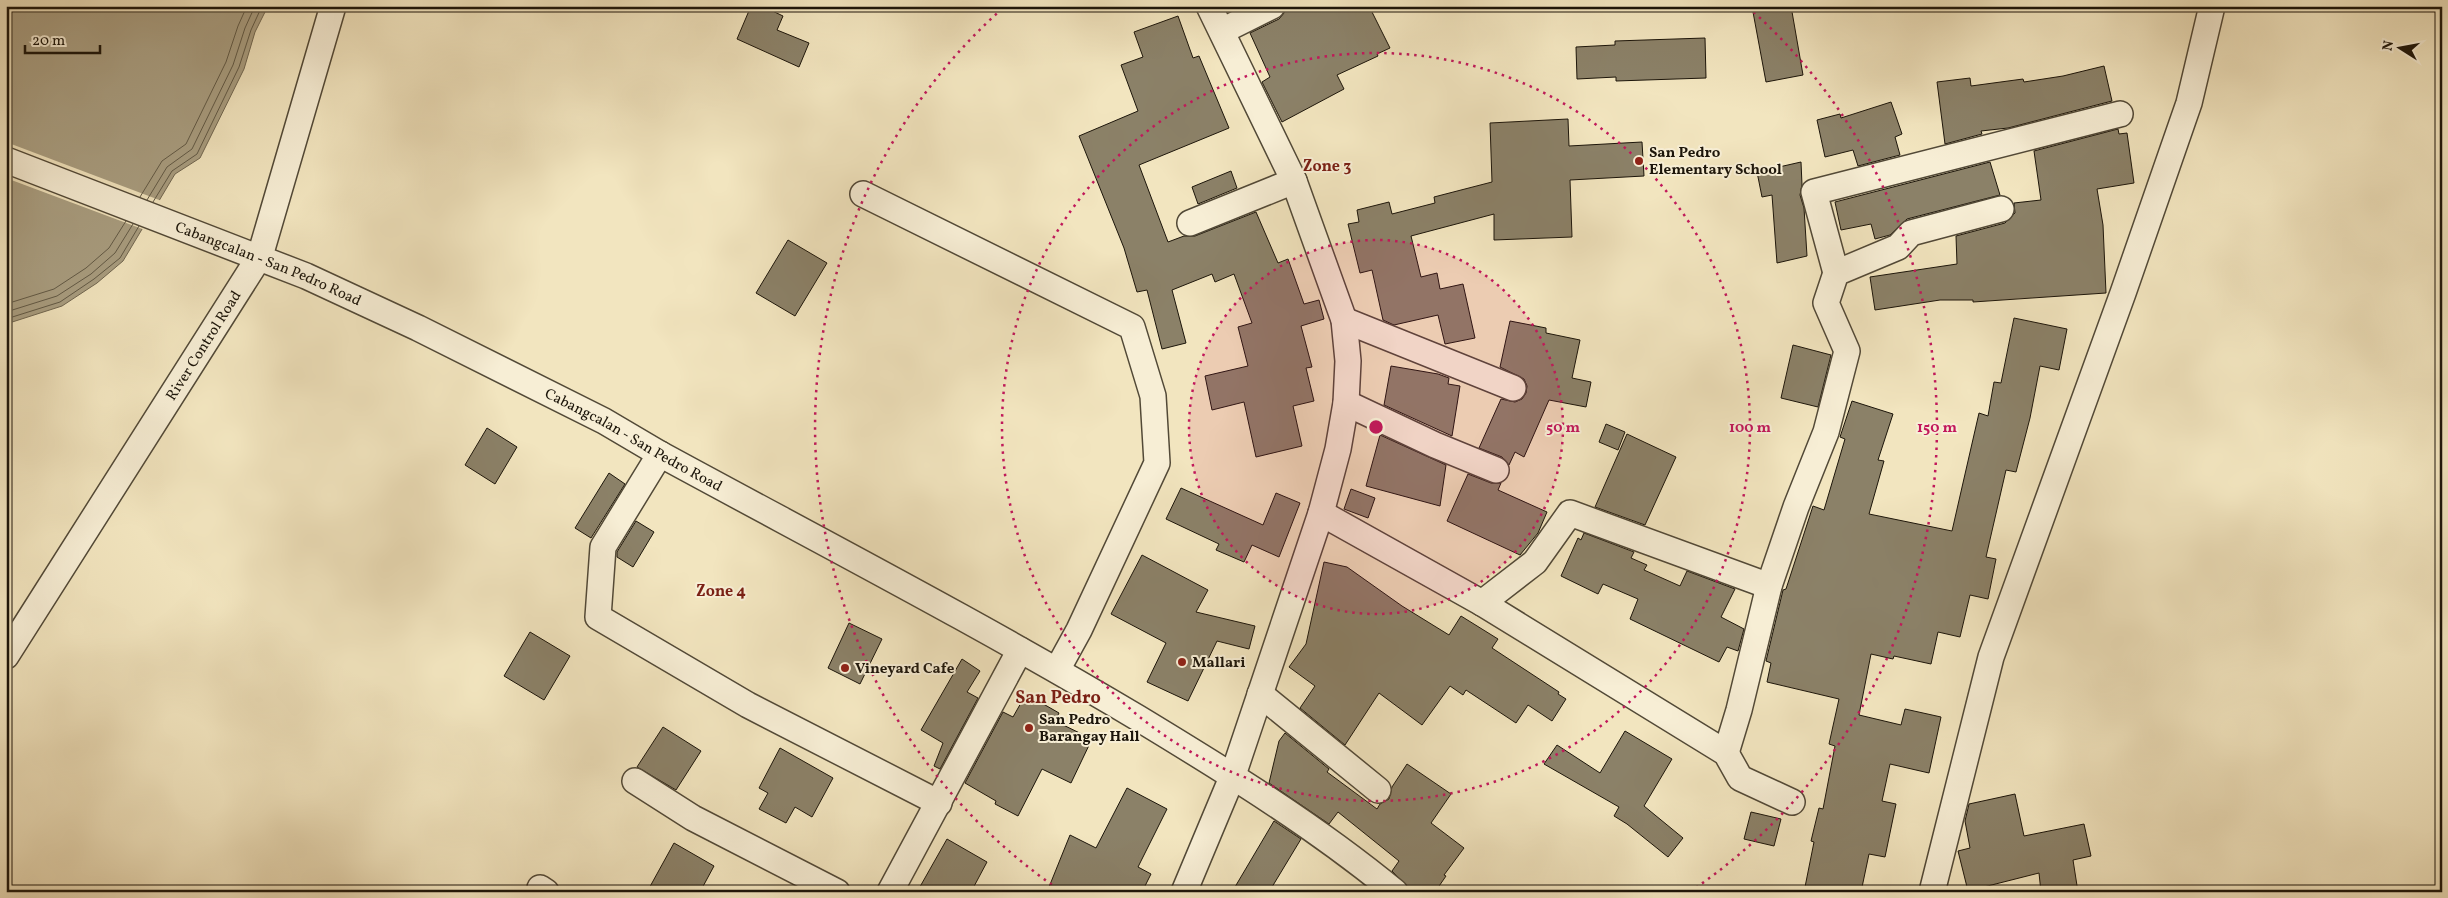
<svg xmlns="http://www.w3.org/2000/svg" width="2448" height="898" font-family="Vollkorn,serif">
<rect width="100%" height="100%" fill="#f2e5bf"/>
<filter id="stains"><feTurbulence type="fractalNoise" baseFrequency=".004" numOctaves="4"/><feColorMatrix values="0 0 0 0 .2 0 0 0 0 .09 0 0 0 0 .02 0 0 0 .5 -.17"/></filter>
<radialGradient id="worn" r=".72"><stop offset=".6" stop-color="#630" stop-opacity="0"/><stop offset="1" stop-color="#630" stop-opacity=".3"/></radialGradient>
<!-- water -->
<path fill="#a99e81" stroke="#716751" d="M6,6H268L255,32L244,69L200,158L175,174L123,261L97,283L62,306L6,324Z"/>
<!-- pier -->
<path fill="#f2e5bf" d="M6,142L162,201L145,230L6,178Z"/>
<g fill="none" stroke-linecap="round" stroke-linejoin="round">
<!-- shore -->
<g stroke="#625a46" stroke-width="1">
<path d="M140,197L162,161L186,144L226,62L238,26L247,6"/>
<path d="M147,200L167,167L192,149L233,65L245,28L255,6"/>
<path d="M153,202L172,171L197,154L239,67L251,30L262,6"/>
<path d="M6,304L54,289L86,268L109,248L126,221"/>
<path d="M6,312L57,296L91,274L115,253L133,224"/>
<path d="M6,319L60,302L94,279L120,258L139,226"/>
</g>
</g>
<!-- building -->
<g fill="#8b8168" stroke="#1c150a">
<path d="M751,6H762L783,16L777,30L809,43L799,67L737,39Z"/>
<path d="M1286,6H1369L1390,48L1377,54L1378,56L1337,75L1344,89L1282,122L1262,82L1270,77L1250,33L1279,19L1284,13Z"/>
<path d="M1784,6H1791L1803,75L1766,82L1753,12Z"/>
<path d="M1178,16L1193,58L1199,56L1229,128L1139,165L1168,242L1184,236H1195L1256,212L1278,263L1288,259L1304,304L1319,300L1324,319L1301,326L1312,367L1306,368L1314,401L1293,406L1302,446L1256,457L1244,402L1212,410L1205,376L1248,366L1238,327L1252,323L1234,274L1215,282L1212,274L1172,290L1186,343L1162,349L1147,290L1137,292L1124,248L1079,136L1138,111L1121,65L1143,57L1134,32Z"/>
<path d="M1705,38L1706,78L1616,81V77L1577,79L1576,47L1615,45V41Z"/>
<path d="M2104,66L2112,101L2008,128L1981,131L1982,134L1945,144L1937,82L1970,78L1971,86L2023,79L2024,82L2063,76Z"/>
<path d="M1891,102L1902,134L1895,137L1900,155L1858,166L1853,150L1825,157L1817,120L1840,114L1841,118Z"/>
<path d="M1568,119L1569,146L1642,142L1644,176L1570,180L1572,237L1494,240V214L1411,236L1421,277L1437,273L1440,289L1463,284L1475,338L1445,344L1438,315L1394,325L1383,320L1372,270L1360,273L1348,224L1359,222L1357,210L1389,202L1392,214L1435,203L1434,197L1492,182L1490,123Z"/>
<path d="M2118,129L2119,134L2127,133L2134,183L2097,189L2103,225L2106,293L1973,302V300H1940L1875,310L1870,277L1957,264L1956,236L2005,223L2015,213L2014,203L2041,200L2034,151Z"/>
<path d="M1801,162L1802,185L1800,195L1804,208L1807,256L1777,263L1772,195L1762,197L1757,172Z"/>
<path d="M1990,162L2000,195L1907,219L1890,235L1875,239L1871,224L1841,230L1835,202Z"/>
<path d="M1231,171L1237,188L1198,204L1192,187Z"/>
<path d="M788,240L827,263L795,316L756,293Z"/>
<path d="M2014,318L2067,329L2059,370L2040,366L2030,418L2016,472L2006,470L1986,557L1996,559L1988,599L1970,595L1960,637L1938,632L1931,664L1894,656L1893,659L1871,654L1859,715L1901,725L1905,709L1941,717L1929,773L1890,764L1882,801L1896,804L1885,857L1869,854L1861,892H1804L1814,842L1811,841L1819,808L1823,809L1835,746L1829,744L1839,699L1767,682L1771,663L1766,661L1783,590L1786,589L1813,506L1824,510L1845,439L1840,437L1852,401L1893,414L1878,460L1884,461L1869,514L1952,531L1979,413L1988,416L1994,382L2001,383Z"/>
<path d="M1510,321L1546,328V333L1580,340L1572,378L1591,382L1586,407L1549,400L1524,457L1515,452L1509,465L1502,457L1479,448L1501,399L1515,402L1522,399L1526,393L1527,386L1524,379L1500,367Z"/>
<path d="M1793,345L1831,355L1818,407L1781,398Z"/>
<path d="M1391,366L1438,374L1449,378L1448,384L1460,386L1452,436L1384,405Z"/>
<path d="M1606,424L1625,432L1618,450L1599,442Z"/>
<path d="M487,428L517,447L495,484L465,465Z"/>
<path d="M1627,434L1676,457L1645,525L1595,507Z"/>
<path d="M1380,435L1446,465L1440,506L1366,486Z"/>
<path d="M609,473L625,484L591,538L575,528Z"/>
<path d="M1468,474L1491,483H1501L1498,490L1547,512L1538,533L1520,555L1447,521Z"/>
<path d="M1181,488L1263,525L1276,493L1300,503L1279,557L1252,545L1244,562L1216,550L1219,544L1166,519Z"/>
<path d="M1351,489L1375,498L1368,518L1344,509Z"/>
<path d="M636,521L654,532L633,567L617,557V552Z"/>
<path d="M1584,533L1634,552L1631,558L1647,565L1644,570L1680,586L1687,571L1735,589L1721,617L1744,629L1738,651L1727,647L1719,662L1630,619L1638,599L1603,584L1598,594L1561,576L1578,538L1581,540Z"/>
<path d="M1142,555L1208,590L1196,612L1255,626L1249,649L1217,641L1188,701L1147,682L1166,643L1111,614Z"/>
<path d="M1324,562L1347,567L1402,606L1449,635L1461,616L1498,639L1492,648L1559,692L1558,694L1566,699L1552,721L1528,705L1516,723L1466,690L1463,695L1450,686L1422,725L1379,693L1345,745L1300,708L1315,686L1289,667L1306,644Z"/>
<path d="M849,623L882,639L860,684L828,668Z"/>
<path d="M530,632L570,656L544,700L504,676Z"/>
<path d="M962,659L980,671L967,692L978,698L940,769L934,766L943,743L921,730Z"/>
<path d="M1026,694L1059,713L1055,721L1092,739L1071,783L1042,769L1018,816L995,804L996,801L965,783L1003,712L1013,717Z"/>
<path d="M663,727L701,751L676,790L637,767Z"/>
<path d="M1625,731L1672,759L1644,806L1683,838L1668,857L1627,824L1614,816L1619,807L1544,764L1557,745L1600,773Z"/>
<path d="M1285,733L1329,769L1327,772L1377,809L1380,804L1389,799L1392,787L1407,764L1451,794L1431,823L1464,848L1444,875L1446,876L1435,892H1414L1409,888L1392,871L1399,861L1338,812L1329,824L1269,783L1279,741Z"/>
<path d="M780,748L833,778L812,817L795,807L786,823L759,809L768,793L759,788Z"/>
<path d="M1127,788L1167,809L1138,867L1151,874L1142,892H1047L1070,835L1096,848Z"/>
<path d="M2015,794L2024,836L2084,824L2091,856L2073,860L2078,892H2041L2039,873L1968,891L1958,851L1970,848L1965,821L1969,804Z"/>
<path d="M1751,812L1781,819L1774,846L1744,839Z"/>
<path d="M1274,821L1301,839L1269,892H1232Z"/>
<path d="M947,839L987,862L971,892H917Z"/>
<path d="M674,843L714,866L700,892H647Z"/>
</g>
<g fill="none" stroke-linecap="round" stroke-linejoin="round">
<defs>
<g id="minor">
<path d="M1222,31L1272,6"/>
<path id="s1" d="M6,160L306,276L418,328L604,421L660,454C820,541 982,625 1138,718C1227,772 1315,826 1395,892"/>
<path d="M863,194L1132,327L1153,396L1157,463L1079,630L1057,670"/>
<path d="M1190,223L1294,181"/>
<path d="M1836,273L1814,192L2120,114"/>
<path d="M1344,320L1513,388"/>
<path d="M1346,403L1435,445L1496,470"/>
<path d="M660,454L603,547L598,617L748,705L939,803"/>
<path d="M1321,513L1482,603L1726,753L1740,778L1792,802"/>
<path d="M1482,603L1535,562L1570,513L1769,586"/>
<path id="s2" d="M6,656L260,256L333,6"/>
<path d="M1260,694L1378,790"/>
<path d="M1726,753L1739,710L1769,586L1796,507L1826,432L1847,351L1826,303L1836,273L1898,247L1911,233L2001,209"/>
<path d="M635,781L693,818L837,892"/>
<path d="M540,888L546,892"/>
<path d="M890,892L1020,650"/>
<path d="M1184,892L1233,775L1321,513L1338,449L1346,403L1348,361L1344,320L1294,181L1209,6"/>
<path d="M1932,892L1991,657L2123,293L2189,103L2212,6"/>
</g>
</defs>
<!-- minor casing -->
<use href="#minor" stroke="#524937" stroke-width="28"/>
<!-- minor -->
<use href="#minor" stroke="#f7eed5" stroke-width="25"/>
</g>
<!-- distance rings -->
<circle cx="1376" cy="427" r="187" fill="#c2185b" fill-opacity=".12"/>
<g fill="none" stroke="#c2185b" stroke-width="2.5" stroke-dasharray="2.5 5">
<circle cx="1376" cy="427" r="187"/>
<circle cx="1376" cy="427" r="374"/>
<path d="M1058 889A561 561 0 0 1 1004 7M1748 7A561 561 0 0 1 1694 889"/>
</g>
<!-- markers -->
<g fill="#8f2418" stroke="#f7eed5" stroke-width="2">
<circle cx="1639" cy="161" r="5"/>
<circle cx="1182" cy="662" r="5"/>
<circle cx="845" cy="668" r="5"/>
<circle cx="1029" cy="728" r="5"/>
</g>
<g text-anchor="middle" stroke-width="4" stroke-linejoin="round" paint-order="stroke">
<!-- poi labels -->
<g font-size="15" font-weight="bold" fill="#1c150a" stroke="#f7eed5" text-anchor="start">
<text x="1649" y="157">San Pedro<tspan x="1649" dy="17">Elementary School</tspan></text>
<text x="1192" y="667">Mallari</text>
<text x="855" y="673">Vineyard Cafe</text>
<text x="1039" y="724">San Pedro<tspan x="1039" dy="17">Barangay Hall</tspan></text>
</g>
<!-- street labels -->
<g font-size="15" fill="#1c150a" stroke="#f7eed5">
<text dy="5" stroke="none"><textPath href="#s1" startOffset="282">Cabangcalan - San Pedro Road</textPath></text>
<text dy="5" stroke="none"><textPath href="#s2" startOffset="368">River Control Road</textPath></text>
<text dy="5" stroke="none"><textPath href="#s1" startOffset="688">Cabangcalan - San Pedro Road</textPath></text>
</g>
<!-- neighbourhood labels -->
<g font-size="16" font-weight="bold" fill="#7a1f14" stroke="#f7eed5">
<text x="1327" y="171">Zone 3</text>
<text x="721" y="596">Zone 4</text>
</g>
<!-- quarter labels -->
<g font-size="18" font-weight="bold" fill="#7a1f14" stroke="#f7eed5">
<text x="1058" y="703">San Pedro</text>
</g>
</g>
<circle cx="1376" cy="427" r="8" fill="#c2185b" stroke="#f7eed5" stroke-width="2.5"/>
<g font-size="15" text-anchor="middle" font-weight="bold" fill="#c2185b" stroke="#f7eed5" stroke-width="4" stroke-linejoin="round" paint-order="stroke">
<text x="1563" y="432">50 m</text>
<text x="1750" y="432">100 m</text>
<text x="1937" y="432">150 m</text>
</g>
<!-- margin -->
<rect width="2448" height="898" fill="none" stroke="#f2e5bf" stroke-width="25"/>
<rect x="8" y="8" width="2433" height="883" fill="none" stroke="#1c150a" stroke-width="2.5"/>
<rect x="12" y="12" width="2423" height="873" fill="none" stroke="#1c150a"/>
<!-- north arrow -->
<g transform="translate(2400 48) rotate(281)" stroke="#f7eed5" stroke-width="4" paint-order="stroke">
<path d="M0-4L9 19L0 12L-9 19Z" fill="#1c150a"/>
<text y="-8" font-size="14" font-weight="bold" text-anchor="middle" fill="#1c150a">N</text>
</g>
<!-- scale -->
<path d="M25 45v8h75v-8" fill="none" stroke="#1c150a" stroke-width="2.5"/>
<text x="32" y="45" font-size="15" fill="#1c150a" stroke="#f7eed5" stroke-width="4" paint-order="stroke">20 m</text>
<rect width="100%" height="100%" filter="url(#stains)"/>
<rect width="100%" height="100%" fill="url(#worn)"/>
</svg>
